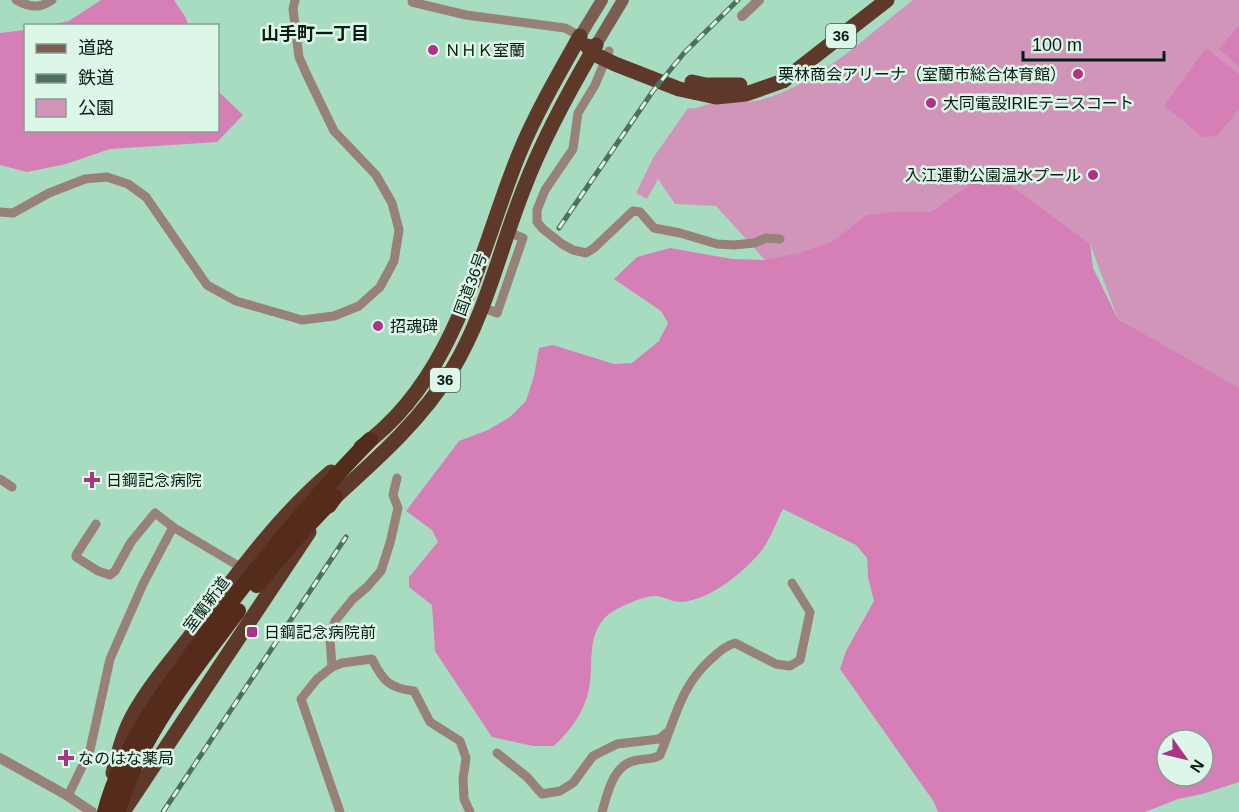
<svg xmlns="http://www.w3.org/2000/svg" width="1239" height="812" font-family="Helvetica,'Noto Sans JP',sans-serif">
<rect width="100%" height="100%" fill="#a7dcc1"/>
<!-- green -->
<path fill="#d195ba" d="M913,0H1239V389L1118,319L1090,244L948,201L931,212L809,251L765,260L716,206L675,204L658,179L647,199L636,193L653,158L688,108C698,110 704,104 714,103C729,100 745,104 760,100C817,85 867,36 913,0Z"/>
<!-- forest -->
<g fill="#d67eb6" fill-rule="evenodd">
<path d="M101,0H174L186,18L188,25H49L69,21Z"/>
<path d="M1239,25V66L1219,49Z"/>
<path d="M25,30L26,130H218V91L243,115L217,142L110,149L66,164L27,172L0,165V33Z"/>
<path d="M1206,48L1239,74V109L1217,136L1203,137L1164,106Z"/>
<path d="M997,180L1010,185L1090,244L1093,268L1118,319L1239,388V782L1202,794L1178,799L1145,812H938L934,802L840,669L846,651L874,601L868,577L867,558L856,545L783,509C776,522 771,538 762,550C744,572 712,599 682,602C673,603 664,596 655,596C644,596 618,607 609,614C583,635 596,670 587,697C580,718 569,731 554,746H533L492,737L435,651L432,605L409,587V577L438,542L432,530L406,511L459,441L488,430L510,417L526,401L534,376L539,348L553,345L614,364L632,363L659,341L668,323L661,311L614,279L637,257L670,248L732,259L763,260L799,253L832,242L867,215L897,212H931L975,181ZM1167,740H1203V776H1167Z"/>
</g>
<g fill="none" stroke-linecap="round" stroke-linejoin="round">
<!-- minor -->
<g stroke="#978179" stroke-width="9">
<path d="M16,0C29,7 39,9 52,0"/>
<path d="M412,2L466,15L565,28L580,36"/>
<path d="M609,51L595,85L578,113L573,149L545,190L537,210V222L543,229L562,244L573,250L586,253L594,248L633,211L640,212L654,228L680,233L717,244L734,245L754,243L766,238L780,239"/>
<path d="M0,212L13,213L49,193L85,179L107,177L128,184L146,197L207,285L236,301L302,320L334,316L359,306L380,287L394,261L399,230L392,203L376,175L334,131L306,73L299,57L293,9L295,0"/>
<path d="M482,307L497,313L523,238L508,232"/>
<path d="M0,479L12,487"/>
<path d="M96,524L76,555V557L98,571L110,575L115,571L131,542L155,513L173,527L242,568"/>
<path d="M332,667L342,663L372,659C383,681 389,688 414,691L430,722L460,741L466,758L463,779L464,799L470,812"/>
<path d="M497,753L527,777L542,794L560,791L573,783L593,756L617,744L659,739L669,731"/>
<path d="M68,796L90,750L110,659L143,584L173,527"/>
<path d="M340,812L301,699L317,679L332,667L330,639L335,621L353,599L367,587L381,571L390,543L398,508L393,495L397,478"/>
<path d="M602,812C608,792 613,763 638,760C646,758 654,760 660,755C676,717 680,687 711,659C719,652 725,646 735,643L776,664L790,666L800,660L810,612L792,583"/>
</g>
<!-- tertiary -->
<g stroke="#978179" stroke-width="10">
<path d="M742,16L759,0"/>
<path d="M0,758L68,796L92,812"/>
</g>
<!-- secondary -->
<g stroke="#7c5d51" stroke-width="12">
<path d="M580,36L602,0"/>
<path d="M596,45L623,0"/>
</g>
<!-- trunk -->
<g stroke="#5e3828" stroke-width="15">
<path d="M587,46L592,53L615,64L679,89L716,97L746,94L783,81L887,0"/>
<path d="M692,82L706,85H740"/>
<path d="M361,447C456,379 478,256 519,154C536,113 558,75 580,36"/>
<path d="M329,506L335,497C378,458 421,420 452,370C486,314 500,248 524,188C543,138 569,91 596,45"/>
<path d="M113,773C118,754 123,734 132,717C148,687 171,661 191,635C234,579 276,518 331,472"/>
<path d="M123,812L309,532"/>
</g>
<!-- motorway -->
<g stroke="#552c1b" stroke-width="16">
<path d="M257,585L297,537L335,497"/>
<path d="M105,812C123,744 167,687 209,631C259,564 311,500 370,440"/>
<path d="M118,812C138,737 192,672 238,611"/>
</g>
<defs>
<g id="rail">
<path d="M559,228L653,91L684,53L738,0"/>
<path d="M163,812L346,537"/>
</g>
</defs>
<!-- rail casing -->
<use href="#rail" stroke="#4e715f" stroke-width="5"/>
<!-- rail -->
<use href="#rail" stroke="#dcf6e8" stroke-width="3" stroke-dasharray="9" stroke-linecap="butt"/>
</g>
<!-- markers -->
<g fill="#ac3388" stroke="#dcf6e8" stroke-width="2">
<circle cx="433" cy="50" r="6"/>
<circle cx="1078" cy="74" r="6"/>
<circle cx="931" cy="103" r="6"/>
<circle cx="1093" cy="175" r="6"/>
<circle cx="378" cy="326" r="6"/>
<path d="M89 471h6v6h6v6h-6v6h-6v-6h-6v-6h6z"/>
<rect x="246" y="626" width="12" height="12" rx="3"/>
<path d="M63 749h6v6h6v6h-6v6h-6v-6h-6v-6h6z"/>
</g>
<g text-anchor="middle" stroke-width="5" stroke-linejoin="round" paint-order="stroke">
<!-- shield labels -->
<g fill="#dcf6e8" stroke="#475d52" stroke-width="1.5">
<rect x="826" y="24" width="30" height="24" rx="4.5"/>
<rect x="430" y="368" width="30" height="24" rx="4.5"/>
</g>
<g font-size="15" font-weight="bold" fill="#071c12">
<text x="841" y="41">36</text>
<text x="445" y="385">36</text>
</g>
<!-- poi labels -->
<g font-size="16" fill="#071c12" stroke="#dcf6e8" text-anchor="start">
<text x="445" y="56">ＮＨＫ室蘭</text>
<text x="1066" y="80" text-anchor="end">栗林商会アリーナ（室蘭市総合体育館）</text>
<text x="943" y="109">大同電設IRIEテニスコート</text>
<text x="1081" y="181" text-anchor="end">入江運動公園温水プール</text>
<text x="390" y="332">招魂碑</text>
<text x="106" y="486">日鋼記念病院</text>
<text x="264" y="638">日鋼記念病院前</text>
<text x="78" y="764">なのはな薬局</text>
</g>
<!-- street labels -->
<g font-size="16" fill="#071c12" stroke="#dcf6e8">
<text transform="translate(470 284) rotate(-70)" y="6">国道36号</text>
<text transform="translate(206 604) rotate(-53)" y="6">室蘭新道</text>
</g>
<!-- neighbourhood labels -->
<g font-size="18" font-weight="bold" fill="#071c12" stroke="#dcf6e8">
<text x="315" y="40">山手町一丁目</text>
</g>
</g>
<!-- legend -->
<rect x="24" y="24" width="195" height="108" fill="#dcf6e8" stroke="#879f92" stroke-width="1.5"/>
<rect x="36" y="44" width="30" height="9" fill="#7c5d51" stroke="#879f92" stroke-width="1.5"/>
<text x="78" y="54" font-size="18" fill="#071c12">道路</text>
<rect x="36" y="74" width="30" height="9" fill="#4e715f" stroke="#879f92" stroke-width="1.5"/>
<text x="78" y="84" font-size="18" fill="#071c12">鉄道</text>
<rect x="36" y="99" width="30" height="18" fill="#d195ba" stroke="#879f92" stroke-width="1.5"/>
<text x="78" y="114" font-size="18" fill="#071c12">公園</text>
<!-- north arrow -->
<g transform="translate(1185 758) rotate(124)"><circle r="28" fill="#dcf6e8" stroke="#879f92" stroke-width="1.5"/>
<path d="M0-4.5L10 22L0 15L-10 22Z" fill="#ac3388"/>
<text y="-9" font-size="16" font-weight="bold" text-anchor="middle" fill="#071c12">N</text>
</g>
<!-- scale -->
<path d="M1023 51v9h141v-9" fill="none" stroke="#071c12" stroke-width="3"/>
<text x="1032" y="51" font-size="18" fill="#071c12" stroke="#dcf6e8" stroke-width="4.5" paint-order="stroke">100 m</text>
</svg>
